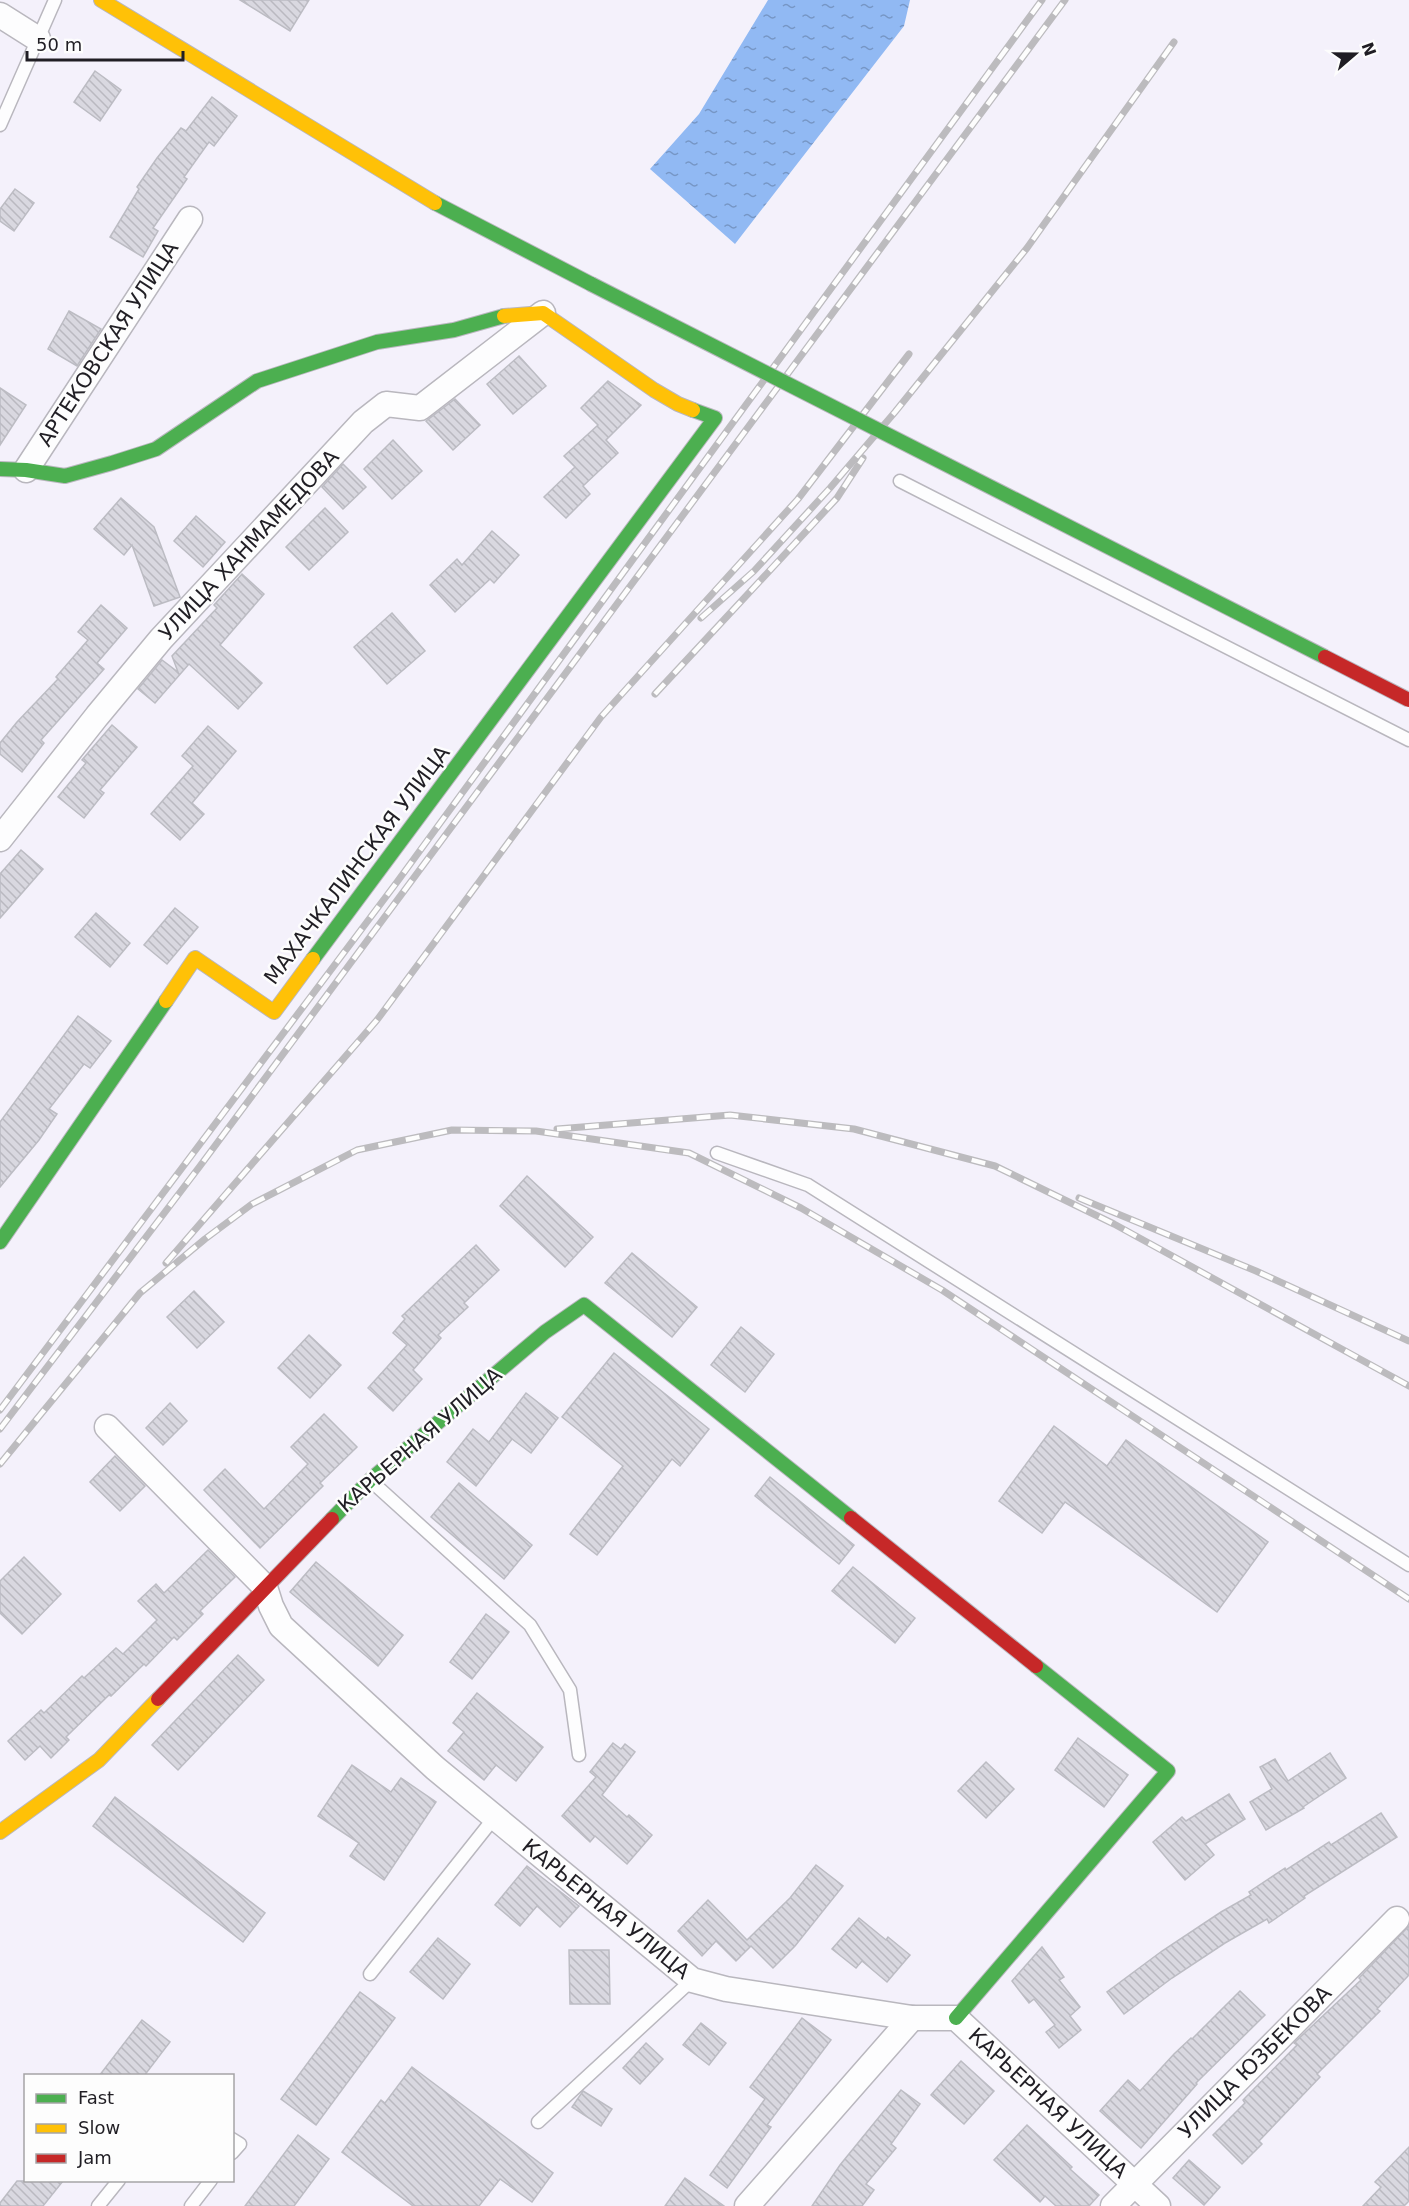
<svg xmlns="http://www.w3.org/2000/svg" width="1409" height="2206" font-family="'DejaVu Sans',sans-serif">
<defs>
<pattern id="water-ripples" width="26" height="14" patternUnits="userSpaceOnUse" patternTransform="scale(1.5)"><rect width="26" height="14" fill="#91b9f3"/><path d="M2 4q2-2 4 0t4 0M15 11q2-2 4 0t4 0" fill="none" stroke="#7696c5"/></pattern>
<pattern id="building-back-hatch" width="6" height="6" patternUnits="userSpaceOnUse" patternTransform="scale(1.5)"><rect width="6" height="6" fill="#d9d8e0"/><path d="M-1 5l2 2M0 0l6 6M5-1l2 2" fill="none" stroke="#bab9c0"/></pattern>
</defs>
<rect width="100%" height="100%" fill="#f4f1fb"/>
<!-- water -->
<path fill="url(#water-ripples)" d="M768,0H910L904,26L735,244L650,169L699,114Z"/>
<!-- building -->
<g fill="url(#building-back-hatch)" stroke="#bcbcc3" stroke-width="1.5">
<path d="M240,0H309L290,31Z"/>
<path d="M95,71L121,90L100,121L74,102Z"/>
<path d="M212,97L237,116L214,146L209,142L184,177L187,179L153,228L158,231L143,257L110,237L139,189L137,187L157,158L181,128L186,131Z"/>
<path d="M15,189L34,203L14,231L0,221V209Z"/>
<path d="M69,311L101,329L77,366L48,349Z"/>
<path d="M519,356L546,386L513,414L487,384Z"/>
<path d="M608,381L641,405L606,440L618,453L583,486L590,494L566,518L544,497L575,467L564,456L598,425L581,408Z"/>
<path d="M0,388L26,405L0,445Z"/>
<path d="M455,399L480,425L453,450L426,421Z"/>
<path d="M393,440L422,471L392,499L364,469Z"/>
<path d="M343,464L366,487L343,509L322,487Z"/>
<path d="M121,498L154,527L180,597L154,606L132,545L124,555L94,529Z"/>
<path d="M325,508L348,532L309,570L286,547Z"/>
<path d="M196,516L225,542L203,567L174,541Z"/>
<path d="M492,531L519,555L494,583L490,579L455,612L430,585L457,559L462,565Z"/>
<path d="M242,574L264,594L220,645L262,683L238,709L189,664L155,703L138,689L162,660L178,672L172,656L217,608L214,605Z"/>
<path d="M101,605L127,628L97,663L104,669L41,740L44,743L22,772L0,754V743L17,722L58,679L56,677L88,640L78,632Z"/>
<path d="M392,613L425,651L387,684L354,647Z"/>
<path d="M112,725L137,747L100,790L104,793L84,818L58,797L86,763L82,760Z"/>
<path d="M208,726L236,751L192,803L204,814L180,840L151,814L193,766L182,756Z"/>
<path d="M21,850L43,869L0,918V874Z"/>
<path d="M175,908L198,927L167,964L144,945Z"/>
<path d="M96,913L130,943L110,967L75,937Z"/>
<path d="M78,1016L111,1041L90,1068L84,1064L49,1109L57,1114L39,1140L0,1187V1122Z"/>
<path d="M527,1176L593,1237L565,1267L500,1206Z"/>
<path d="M476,1245L499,1270L464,1303L468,1307L438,1335L441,1338L413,1370L422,1379L393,1411L368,1388L407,1345L393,1333L405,1319L402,1316Z"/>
<path d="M632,1253L697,1307L672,1337L605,1283Z"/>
<path d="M194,1291L224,1322L197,1348L167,1317Z"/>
<path d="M741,1327L774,1354L745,1392L711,1365Z"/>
<path d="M309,1335L341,1365L310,1398L278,1368Z"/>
<path d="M614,1353L709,1429L680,1466L672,1459L597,1555L570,1534L623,1466L562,1417Z"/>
<path d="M526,1393L558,1418L531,1453L512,1439L476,1486L447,1462L473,1429L489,1442Z"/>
<path d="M170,1403L187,1421L163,1445L146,1428Z"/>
<path d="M324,1414L357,1447L320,1483L323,1486L260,1548L204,1490L225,1469L264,1509L308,1464L291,1447Z"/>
<path d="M1054,1426L1107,1466L1126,1440L1268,1542L1217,1612L1065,1502L1042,1533L999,1501Z"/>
<path d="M115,1456L145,1486L120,1511L90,1482Z"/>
<path d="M770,1477L854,1545L839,1564L755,1496Z"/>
<path d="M459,1483L532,1545L504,1579L431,1517Z"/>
<path d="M208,1550L235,1577L200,1611L203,1614L177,1640L174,1637L146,1666L144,1664L111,1696L109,1695L66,1737L69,1740L51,1758L40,1746L25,1760L8,1741L41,1710L44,1713L82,1676L84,1678L116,1648L123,1654L157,1620L138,1601L156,1584L164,1593Z"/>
<path d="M24,1557L61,1594L22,1634L0,1613V1581Z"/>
<path d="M316,1562L403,1635L378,1666L290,1592Z"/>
<path d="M853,1567L915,1618L895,1643L832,1591Z"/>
<path d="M486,1614L509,1632L472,1679L450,1662Z"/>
<path d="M238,1655L264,1680L178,1770L152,1745Z"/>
<path d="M477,1693L543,1747L516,1781L496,1765L484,1780L448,1751L464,1732L453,1723Z"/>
<path d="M1078,1738L1128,1775L1104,1807L1055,1770Z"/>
<path d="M613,1743L621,1749L625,1744L635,1752L602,1795L627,1817L629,1815L652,1835L627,1864L595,1836L590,1842L562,1816L596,1777L590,1772Z"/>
<path d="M1330,1753L1346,1778L1303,1807L1304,1808L1266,1830L1250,1802L1272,1789L1260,1767L1275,1759L1288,1781Z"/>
<path d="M986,1762L1014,1789L986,1818L958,1791Z"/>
<path d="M352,1765L391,1792L401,1778L436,1802L384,1880L350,1856L359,1843L318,1816Z"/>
<path d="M1229,1794L1245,1819L1205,1844L1214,1855L1185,1880L1153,1842L1182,1817L1186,1821Z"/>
<path d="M115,1797L265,1913L243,1942L93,1826Z"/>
<path d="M1381,1813L1397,1837L1304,1896L1305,1898L1269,1923L1267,1919L1225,1943L1172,1978L1124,2014L1107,1992L1162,1951L1221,1912L1251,1895L1249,1892L1285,1868L1286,1870L1329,1842L1331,1845Z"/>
<path d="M816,1865L843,1886L795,1946L773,1968L751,1946L736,1961L716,1941L702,1956L678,1931L708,1900L747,1940L790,1898Z"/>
<path d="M527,1866L579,1906L560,1927L537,1906L520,1926L495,1905Z"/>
<path d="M859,1918L886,1940L888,1937L910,1955L887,1982L862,1961L856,1968L832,1949Z"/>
<path d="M1409,1926V1975L1377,2009L1380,2011L1317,2074L1320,2077L1259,2141L1262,2144L1242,2164L1213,2135L1245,2103L1243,2100L1297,2045L1294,2043L1361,1980L1359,1978Z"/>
<path d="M438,1938L470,1964L443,1999L410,1972Z"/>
<path d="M1042,1947L1064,1977L1059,1980L1080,2007L1070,2016L1081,2030L1059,2048L1046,2032L1055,2025L1034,1999L1029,2003L1012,1981Z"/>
<path d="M569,1950H609L610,2004H570Z"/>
<path d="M1240,1991L1265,2015L1196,2083L1197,2084L1141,2148L1100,2111L1128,2080L1140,2091L1174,2054L1191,2038L1192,2039Z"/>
<path d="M360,1992L395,2018L316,2125L281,2099Z"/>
<path d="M802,2018L831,2040L767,2125L771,2127L727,2188L710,2175L765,2099L750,2087Z"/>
<path d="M142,2020L170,2042L144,2076H99Z"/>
<path d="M701,2023L726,2043L709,2065L683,2045Z"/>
<path d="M646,2043L663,2059L640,2084L623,2068Z"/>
<path d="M961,2061L994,2091L964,2124L931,2095Z"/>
<path d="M412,2067L553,2173L532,2202L500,2179L479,2206H413L342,2152L381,2100L385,2103Z"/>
<path d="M901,2090L920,2104L891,2144L896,2148L866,2184L874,2190L862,2206H812L840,2165Z"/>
<path d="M583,2091L612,2109L601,2126L572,2107Z"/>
<path d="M1027,2125L1072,2167L1070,2169L1099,2195L1089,2206H1056L1045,2196L1040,2202L994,2160Z"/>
<path d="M298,2135L329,2159L294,2206H245Z"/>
<path d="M1409,2147V2201L1404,2206H1363L1381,2187L1375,2182Z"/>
<path d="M1189,2160L1220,2187L1204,2205L1173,2178Z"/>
<path d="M685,2178L724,2206H665Z"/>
<path d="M17,2181H63L43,2206H0V2203Z"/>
</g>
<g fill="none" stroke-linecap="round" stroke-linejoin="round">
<defs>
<g id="lane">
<path d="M0,125L55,0"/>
<path d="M900,481L1409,740"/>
<path d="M717,1153L808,1185L1409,1565"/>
<path d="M371,1481L530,1625L570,1690L579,1755"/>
<path d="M370,1974L494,1818"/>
<path d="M538,2122L692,1980"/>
<path d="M232,2139L240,2144L232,2153"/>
<path d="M98,2206L119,2180"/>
<path d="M191,2206L211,2180"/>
</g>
<g id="street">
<path d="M0,15L38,39"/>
<path d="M26,470L190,219"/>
<path d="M0,839L97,716L161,639L363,422L386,404L420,408L543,313"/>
<path d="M107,1427L265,1587L271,1606L281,1626L435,1768L692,1980L726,1989L912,2018H956L1158,2206"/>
<path d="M747,2206L912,2018"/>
<path d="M1113,2206L1397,1919"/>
</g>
<g id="fast">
<path d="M435,203L591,284"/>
<path d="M0,469L26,470L65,476L112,463L156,449L257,381L377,342L454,330L504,316"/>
<path d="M313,959L715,418L693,410"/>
<path d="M0,1242L166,1001"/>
<path d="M332,1519L370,1480L545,1332L584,1305L851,1518"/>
<path d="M956,2018L1168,1771L1036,1666"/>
</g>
<g id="slow">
<path d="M101,0L435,203"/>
<path d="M504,316L543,313L654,390L678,404L693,410"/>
<path d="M166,1001L195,958L274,1012L313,959"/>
<path d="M0,1832L99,1760L158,1699"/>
</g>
<g id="jam">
<path d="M851,1518L1036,1666"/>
<path d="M158,1699L332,1519"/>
</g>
</defs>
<!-- lane casing -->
<use href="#lane" stroke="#b9b7be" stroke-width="15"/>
<!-- street casing -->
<use href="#street" stroke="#b9b7be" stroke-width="27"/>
<!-- fast casing -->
<use href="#fast" stroke="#b9b7be" stroke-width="16"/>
<!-- slow casing -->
<use href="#slow" stroke="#b9b7be" stroke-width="16"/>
<!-- jam casing -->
<use href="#jam" stroke="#b9b7be" stroke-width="16"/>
<!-- lane -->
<use href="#lane" stroke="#fdfdfe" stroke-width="12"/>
<!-- street -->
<use href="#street" stroke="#fdfdfe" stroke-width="24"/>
<!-- fast -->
<use href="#fast" stroke="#4caf50" stroke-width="14"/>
<!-- slow -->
<use href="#slow" stroke="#ffc107" stroke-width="14"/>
<!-- jam -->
<use href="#jam" stroke="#c62828" stroke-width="14"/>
<defs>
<g id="rail">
<path d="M701,618L754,571L830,488L895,412L1027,248L1174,42"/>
<path d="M655,694L837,498L863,458"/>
<path d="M557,1129L730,1115L854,1129L995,1166L1114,1224L1409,1386"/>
<path d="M1079,1198L1256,1271L1409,1341"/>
<path d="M166,1263L377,1020L601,717L798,499L909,354"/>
<path d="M0,1410L397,882L1042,0"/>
<path d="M0,1429L200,1166L1065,0"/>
<path d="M0,1464L140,1293L205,1239L252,1204L357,1150L452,1130L536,1131L689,1153L801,1208L942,1290L1409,1599"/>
</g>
</defs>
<!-- rail casing -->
<use href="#rail" stroke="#bcbbbe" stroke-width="7"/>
<!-- rail -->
<use href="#rail" stroke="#fdfdfd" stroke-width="4.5" stroke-dasharray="14" stroke-linecap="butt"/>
<defs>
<path id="fast-bridge" d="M591,284L1325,657"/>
<path id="jam-bridge" d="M1325,657L1409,700"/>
</defs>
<!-- fast-bridge casing -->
<use href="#fast-bridge" stroke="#b9b7be" stroke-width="16" stroke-linecap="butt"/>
<!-- jam-bridge casing -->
<use href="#jam-bridge" stroke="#b9b7be" stroke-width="16" stroke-linecap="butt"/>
<!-- fast-bridge -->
<use href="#fast-bridge" stroke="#4caf50" stroke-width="14"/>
<!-- jam-bridge -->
<use href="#jam-bridge" stroke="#c62828" stroke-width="14"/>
</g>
<g text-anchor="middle" stroke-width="5" stroke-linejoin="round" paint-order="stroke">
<!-- street labels -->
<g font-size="21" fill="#201e24" stroke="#fdfdfd">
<text transform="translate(108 344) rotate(-57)" y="7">АРТЕКОВСКАЯ УЛИЦА</text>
<text transform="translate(249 545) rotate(-47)" y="7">УЛИЦА ХАНМАМЕДОВА</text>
<text transform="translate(357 865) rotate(-53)" y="7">МАХАЧКАЛИНСКАЯ УЛИЦА</text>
<text transform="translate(420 1440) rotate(-41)" y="7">КАРЬЕРНАЯ УЛИЦА</text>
<text transform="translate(606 1909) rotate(39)" y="7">КАРЬЕРНАЯ УЛИЦА</text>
<text transform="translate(1255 2062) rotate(-45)" y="7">УЛИЦА ЮЗБЕКОВА</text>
<text transform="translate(1048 2103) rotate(43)" y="7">КАРЬЕРНАЯ УЛИЦА</text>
</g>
</g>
<!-- legend -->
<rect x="24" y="2074" width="210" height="108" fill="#fdfdfd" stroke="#a5a4a6" stroke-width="1.5"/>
<rect x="36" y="2094" width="30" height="9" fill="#4caf50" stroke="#a5a4a6" stroke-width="1.5"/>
<text x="78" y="2104" font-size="18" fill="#201e24">Fast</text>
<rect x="36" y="2124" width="30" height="9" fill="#ffc107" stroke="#a5a4a6" stroke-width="1.5"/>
<text x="78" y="2134" font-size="18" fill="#201e24">Slow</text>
<rect x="36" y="2154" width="30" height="9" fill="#c62828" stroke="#a5a4a6" stroke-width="1.5"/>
<text x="78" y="2164" font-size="18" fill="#201e24">Jam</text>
<!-- north arrow -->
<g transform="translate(1355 54) rotate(70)" stroke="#fdfdfd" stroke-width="4.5" paint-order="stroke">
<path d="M0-4.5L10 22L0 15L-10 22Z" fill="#201e24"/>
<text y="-9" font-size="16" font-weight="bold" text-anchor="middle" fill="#201e24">N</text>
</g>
<!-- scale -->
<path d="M27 51v9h156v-9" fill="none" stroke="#201e24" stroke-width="3"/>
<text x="36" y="51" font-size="18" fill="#201e24" stroke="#fdfdfd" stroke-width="4.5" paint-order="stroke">50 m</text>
</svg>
